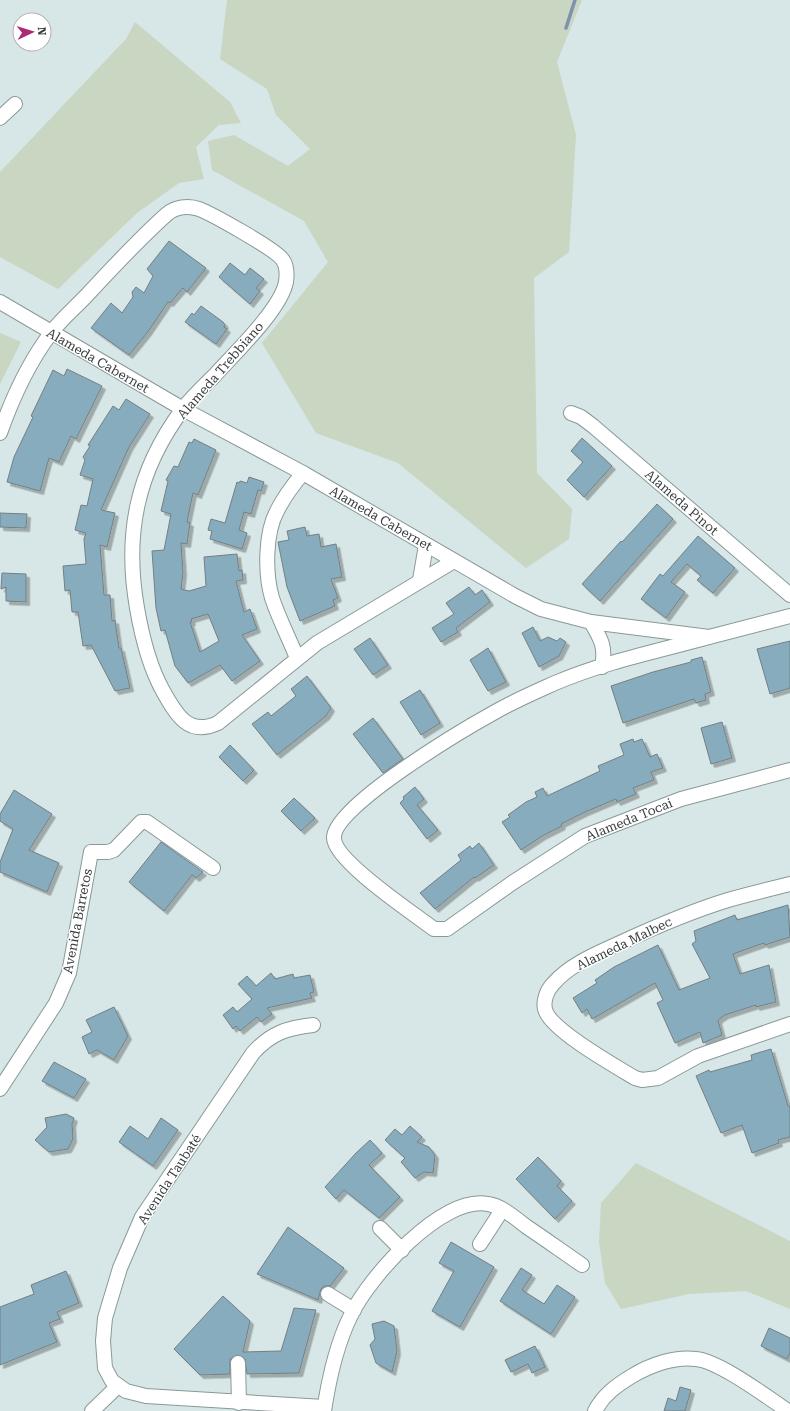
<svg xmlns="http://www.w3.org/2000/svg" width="790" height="1411" font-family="'Roboto Serif',serif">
<defs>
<filter id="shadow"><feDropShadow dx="3.5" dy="3.5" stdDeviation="0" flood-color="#0004"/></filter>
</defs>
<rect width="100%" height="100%" fill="#d7e6e6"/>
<!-- green -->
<g fill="#c9d6c2">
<path d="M227,0H582L557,62L576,135L569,252L534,278L537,473L572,509L569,539L526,568L398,463L316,433L262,343L328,262L304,221L212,170L208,141L234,135L288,166L310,149L276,115L267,89L220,59Z"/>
<path d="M135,22L230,102L241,123L219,125L196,147L204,179L179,183L137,213L58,289L0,257V172L126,39Z"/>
<path d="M0,333L21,342L0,384Z"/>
<path d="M636,1163L790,1241V1309L746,1291L689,1294L621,1309L605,1283L599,1242L601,1203Z"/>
</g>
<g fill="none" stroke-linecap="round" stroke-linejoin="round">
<!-- stream -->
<path stroke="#7e91ae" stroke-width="3.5" d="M566,28L575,0"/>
</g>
<!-- building -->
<g fill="#86acbd" stroke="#747f84" fill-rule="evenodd" filter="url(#shadow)">
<path d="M169,241L206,268L187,292L183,288L170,303L168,302L147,333L129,355L91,328L111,303L122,313L133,297L132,292L136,287L144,293L153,276L147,269Z"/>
<path d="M230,263L245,275L250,268L264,279L256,288L260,291L250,304L219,277Z"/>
<path d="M201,306L223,322L225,325L224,327L227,329L216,344L185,322L192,313L194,315Z"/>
<path d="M67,369L102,386L76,439L71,436L59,462L49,458L40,491L7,482L14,457L33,417L31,416L53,370L64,376Z"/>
<path d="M126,399L150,414L129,447L101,510L115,513L107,547L100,545L104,595H110L112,621L115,620L119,648H121L130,688L115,691L91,645L83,646L78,612H72L70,590L65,591L63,566L86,564L84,539L86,533L75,530L81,505L87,506L93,479L80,475L85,460L83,457L90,446L88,445L113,406L119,410Z"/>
<path d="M582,438L612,466L584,497L567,480L583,462L571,451Z"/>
<path d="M194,439L216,450L198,495L193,493L187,522L190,523L187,544L181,543L183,572L181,589L189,591L206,586L204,557L237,554L239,571L242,570L243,580L236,581L244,612L250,609L257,629L242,635L260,661L232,681L220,665L188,683L175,666L165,630L161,631L156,608L152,551L164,550L171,514L161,511L168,481L166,480L174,466L178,467L189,442L192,443ZM208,614L219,641L200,652L190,622H192L191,619Z"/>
<path d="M249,477L264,482L261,491L258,490L251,514L244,512L239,530L247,533L242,549L210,539L212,531L208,530L211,519L225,523L237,482L239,483L240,481L247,483Z"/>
<path d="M657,504L673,519L600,601L582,584L621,541L622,542Z"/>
<path d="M0,513L27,514L26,528L0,527Z"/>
<path d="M305,527L307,536L319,534L321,547L336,544L342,577L331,579L338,598L333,600L335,606L300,621L287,587L278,542L289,540L287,531Z"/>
<path d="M698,536L735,568L713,593L697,580L701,576L687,564L671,582L685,592L666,618L641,599L660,574L663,576Z"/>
<path d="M2,573L26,574V602L6,601V587L1,589Z"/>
<path d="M469,587L475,595L482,590L490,602L456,628L458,632L441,642L432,628L454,614L446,603Z"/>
<path d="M533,627L540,641L548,637L557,641L560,638L566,642L559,656L539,667L522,633Z"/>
<path d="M370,638L388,665L373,675L354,649Z"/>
<path d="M790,641V688L770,694L757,649Z"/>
<path d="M488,648L506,682L488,691L470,660Z"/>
<path d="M702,657L711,692L705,694L706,700L696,703L694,699L623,723L611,686L653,672L691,662V660Z"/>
<path d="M307,676L331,708L326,716L277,755L252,724L268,712L271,716L296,696L291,689Z"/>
<path d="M420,690L440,723L421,735L400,702Z"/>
<path d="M373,718L403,759L383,773L353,734Z"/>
<path d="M722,722L732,758L711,764L701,728Z"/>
<path d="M633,739L634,742L642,739L650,757L657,754L663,768L651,772L654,780L633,788L636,794L617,802L616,799L585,812L561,824L562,826L542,836L521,850L502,822L510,817L508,815L526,802L537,797L535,792L543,788L547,796L600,771L598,766L624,755L620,744Z"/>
<path d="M230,745L254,770L243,781L219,757Z"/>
<path d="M415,787L424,799L417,805L438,830L427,839L400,803L404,799L403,797Z"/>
<path d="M14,790L52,814L29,850L59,863L47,892L0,872V862L13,829L0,821V814Z"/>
<path d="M294,798L315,818L301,831L281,811Z"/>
<path d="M161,842L203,872L196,878L192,875L164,911L129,882Z"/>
<path d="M479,843L494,865L475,878L474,877L435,909L420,893L461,860L458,855L470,846L472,849Z"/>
<path d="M788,905L790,937L765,945L764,943L733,954L740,974L769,965L776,1002L756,1007V1005L725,1015L718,1020L722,1035L703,1043L700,1032L675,1043L657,1003L663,1000L655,983L592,1019L587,1009L582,1013L573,998L597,983L595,980L614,967L658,945L679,990L710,978L692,944L696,941L694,931L735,915L737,920Z"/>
<path d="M271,973L275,979L293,974L294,978L310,975L314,992L310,993L312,998L267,1008L272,1014L261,1022L257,1017L240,1031L236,1026L233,1029L223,1015L233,1007L237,1012L252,999L238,984L247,976L256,986Z"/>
<path d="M114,1007L128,1036L114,1060L97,1050L89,1054L82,1037L92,1032L86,1020Z"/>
<path d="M771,1049L788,1106H790V1137L778,1140L779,1143L752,1153L742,1125L721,1133L696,1076L709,1070L710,1072L752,1060L751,1055Z"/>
<path d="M54,1062L86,1079L74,1098L42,1081Z"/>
<path d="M66,1114L74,1118L72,1124L73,1139L68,1149L49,1152L35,1140L47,1127L45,1118Z"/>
<path d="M161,1118L178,1130L153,1166L119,1142L130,1126L148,1139Z"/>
<path d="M410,1126L422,1137L417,1142L429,1147L435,1155L433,1173L424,1172L415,1178L401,1162L405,1158L385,1140L395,1129L402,1135Z"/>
<path d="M370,1140L382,1153L369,1165L400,1197L379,1218L344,1190L336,1199L325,1187L356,1153Z"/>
<path d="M538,1157L561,1181L557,1186L572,1201L555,1219L516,1179Z"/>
<path d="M288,1227L344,1268L330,1286H324L321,1289L318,1300L257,1274Z"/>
<path d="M451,1242L494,1267L460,1327L432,1311L454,1271L439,1263Z"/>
<path d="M521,1268L532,1275L522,1290L544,1304L557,1285L575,1297L551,1334L500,1301Z"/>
<path d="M66,1271L79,1303L57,1312L60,1319L49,1323L57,1342L0,1365V1307L34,1294L31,1285Z"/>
<path d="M223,1296L250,1321L243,1352L281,1351L294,1308L316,1310L299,1373L247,1374L245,1359L238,1355L230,1359V1374L200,1375L174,1349Z"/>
<path d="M384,1321L394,1326L397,1351L392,1372L376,1363L370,1345L375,1339L372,1324Z"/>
<path d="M769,1328L790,1338V1353L787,1359L761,1346Z"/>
<path d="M535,1346L545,1367L532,1373L528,1364L511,1372L505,1360Z"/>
<path d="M680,1387L691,1390L685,1411H664L668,1398L676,1401Z"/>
</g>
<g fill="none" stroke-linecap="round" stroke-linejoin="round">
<defs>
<g id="minor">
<path d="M0,118L15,104"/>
<path d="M0,302L183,409L303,473L515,596L541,609L591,622L709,637L790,616"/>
<path d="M571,413L581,417L593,426L790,595"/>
<path d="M0,433C12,399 29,362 51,333C61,319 76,307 88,294C113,267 139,239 167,214C175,207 188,205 199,209C212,214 275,249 282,259C287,265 287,275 286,282C281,309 234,354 215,375C204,386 192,397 182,410C137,471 124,534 137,608C142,637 149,666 163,691C176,714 188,737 218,723L317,643L454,561"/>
<path d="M420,580L426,545"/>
<path d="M591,622C601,639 606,647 602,667"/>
<path d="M709,637C658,651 604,662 555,683C535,692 514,701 495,712C466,728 332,807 334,838C334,859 404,907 423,921L434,929H447L512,883L585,836L681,799L790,770"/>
<path d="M297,658C289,638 279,619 272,598C265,574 265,533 277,511C284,497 293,485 303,473"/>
<path d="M790,884C770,889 749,894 728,900C692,911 657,926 622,942C598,953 570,964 553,984C547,990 543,1001 545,1009C549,1029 615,1066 635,1078L642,1080L658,1078L698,1056L790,1024"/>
<path d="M313,1025C287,1028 271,1033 253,1053L142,1217L120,1268L105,1318L103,1341L105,1368L112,1381L126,1391L146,1396L324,1407"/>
<path d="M0,1089L56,1003L69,973L91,852H108L114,850L141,822H147L213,868"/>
<path d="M380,1228L402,1250"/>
<path d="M480,1244L502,1210"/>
<path d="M328,1294L354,1310"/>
<path d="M238,1363L239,1403"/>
<path d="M92,1411L118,1386"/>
<path d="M324,1411C329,1378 336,1345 351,1315C369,1277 442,1195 488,1204C502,1206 515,1218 527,1227C545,1239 563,1252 582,1265"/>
<path d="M595,1411C603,1395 617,1385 632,1376C650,1365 675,1356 696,1359C719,1361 767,1397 788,1411"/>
</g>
</defs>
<!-- minor casing -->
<use href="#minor" stroke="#8a9898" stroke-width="16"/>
<!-- minor -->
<use href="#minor" stroke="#fff" stroke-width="14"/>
</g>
<g text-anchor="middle" stroke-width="3" stroke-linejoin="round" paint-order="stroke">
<!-- street labels -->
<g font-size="13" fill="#383e3e" stroke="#fff">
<text transform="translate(98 360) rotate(30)" y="5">Alameda Cabernet</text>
<text transform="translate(220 370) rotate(-49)" y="5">Alameda Trebbiano</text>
<text transform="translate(682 502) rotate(41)" y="5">Alameda Pinot</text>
<text transform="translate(381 518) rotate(30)" y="5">Alameda Cabernet</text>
<text transform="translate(629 819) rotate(-22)" y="5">Alameda Tocai</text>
<text transform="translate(77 921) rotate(-79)" y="5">Avenida Barretos</text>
<text transform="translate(624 943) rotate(-26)" y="5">Alameda Malbec</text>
<text transform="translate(169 1179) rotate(-57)" y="5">Avenida Taubaté</text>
</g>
</g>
<!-- north arrow -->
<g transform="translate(32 32) rotate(86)"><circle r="19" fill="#ffffff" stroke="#afb2b2"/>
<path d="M0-3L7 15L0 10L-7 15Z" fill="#ac2974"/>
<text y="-6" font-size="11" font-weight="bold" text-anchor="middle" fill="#383e3e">N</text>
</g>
</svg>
